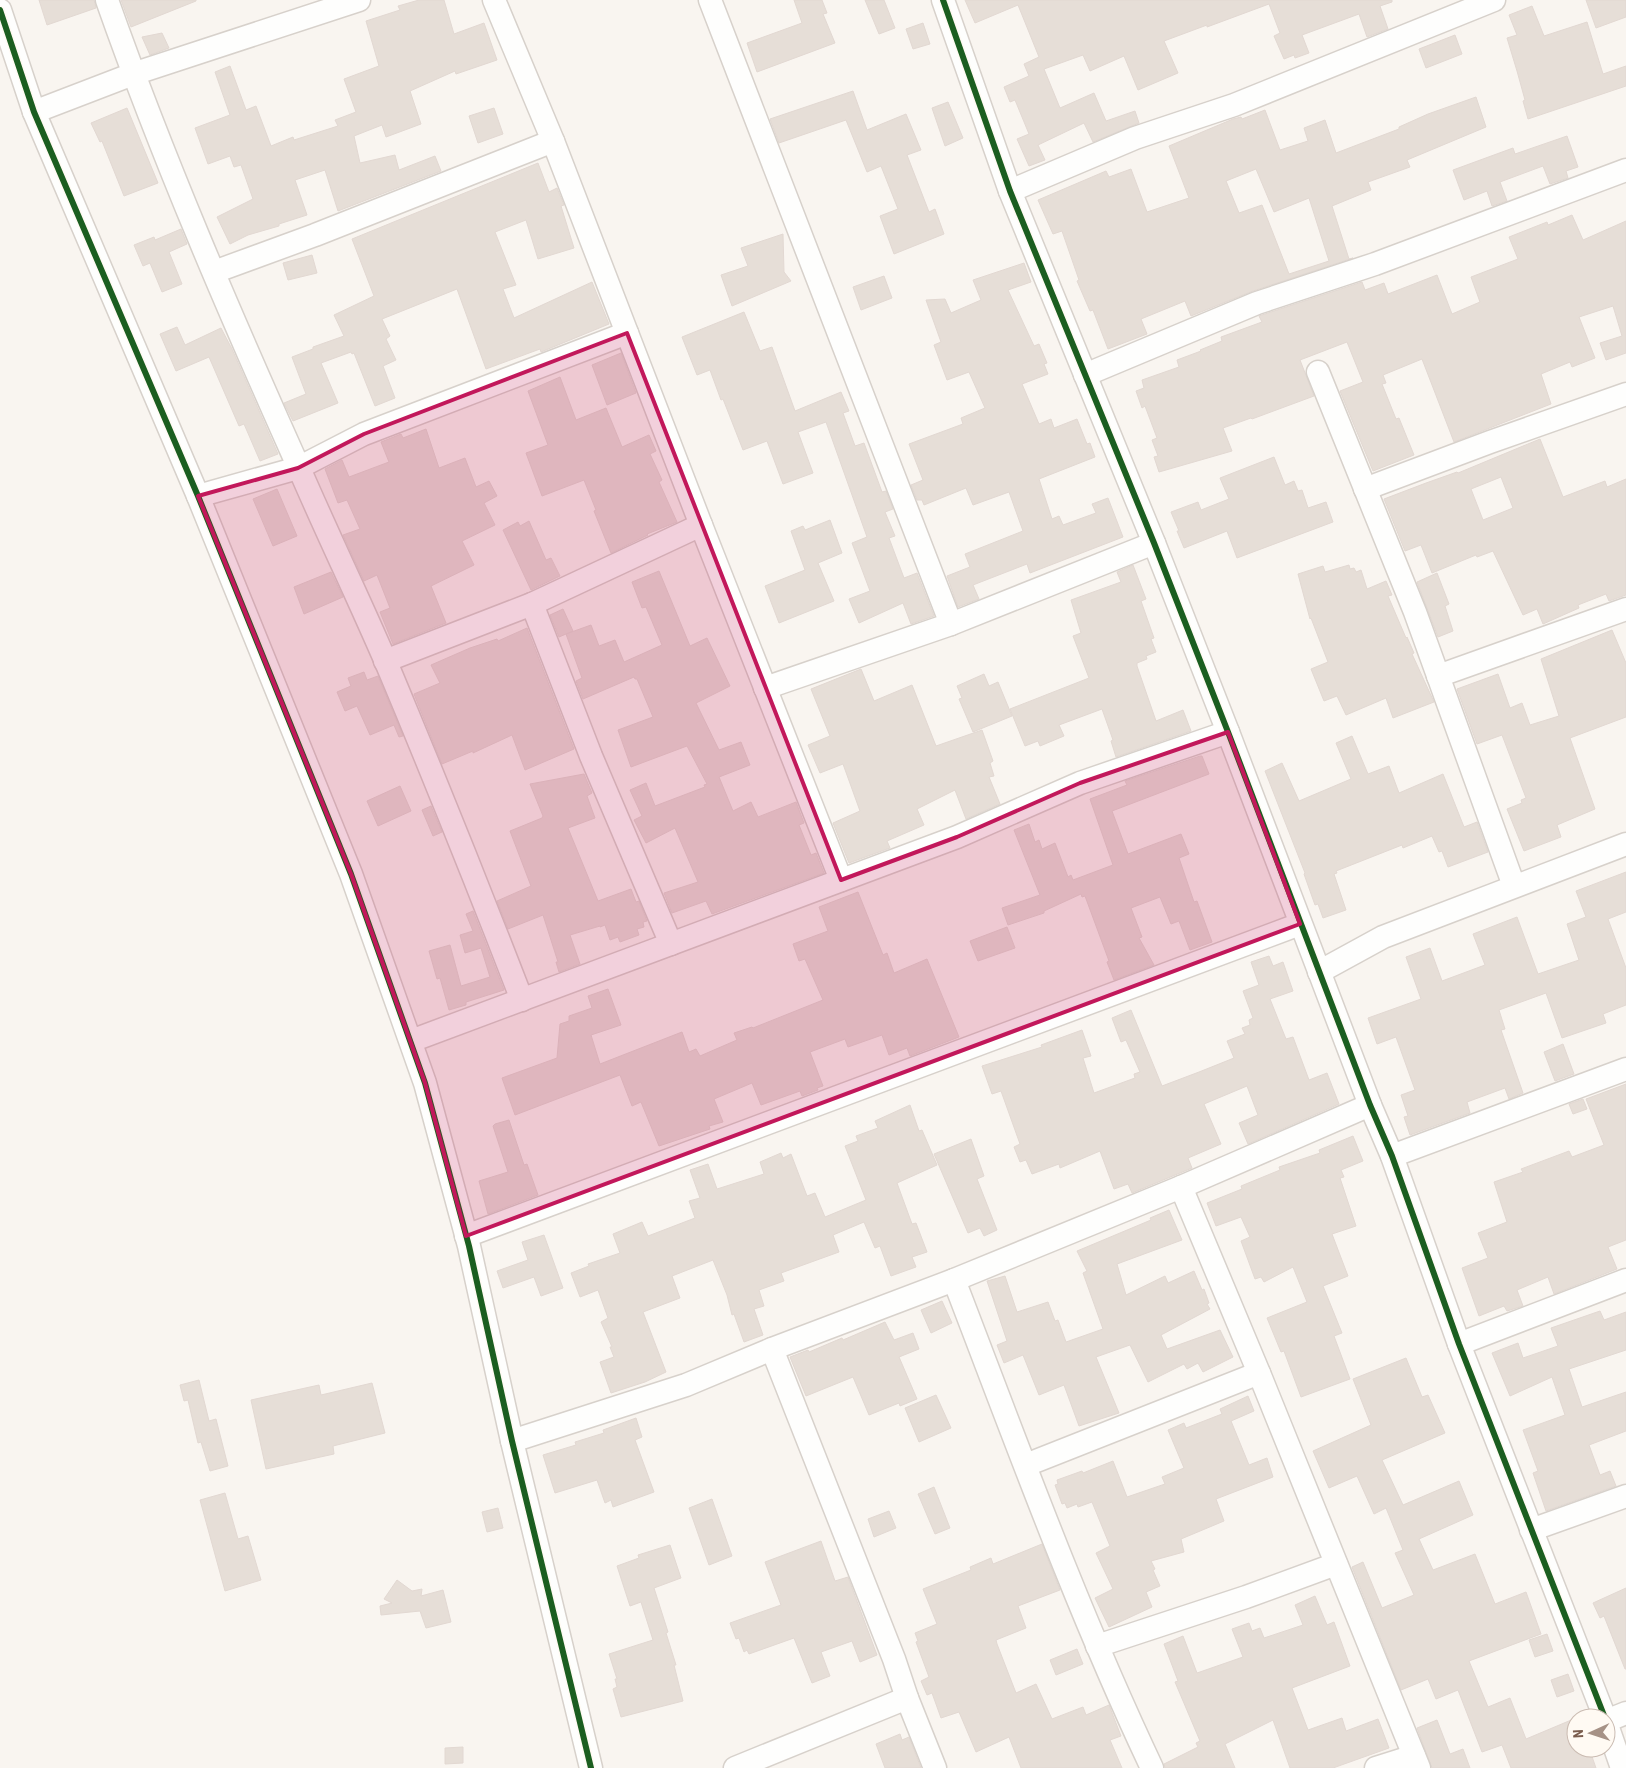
<svg xmlns="http://www.w3.org/2000/svg" width="1626" height="1768" font-family="'Roboto Condensed',sans-serif">
<rect width="100%" height="100%" fill="#f9f5f0"/>
<!-- building -->
<g fill="#e6ded7" stroke="#e2d8d2" fill-rule="evenodd">
<path d="M39,0H94L96,8L47,25Z"/>
<path d="M121,0H196V1L131,27Z"/>
<path d="M419,0H444L454,34L484,23L497,60L456,74L455,71L410,91L421,124L386,137L382,125L354,136L360,163L395,155L399,170L435,156L441,171L338,211L325,170L295,180L307,215L279,224V226L248,235L230,244L217,217L253,199L241,165L234,167L230,156L208,164L195,128L230,115L215,72L230,66L246,110L256,106L271,146L293,137L294,140L338,126L335,120L356,112L344,79L379,66L366,21L400,10L398,6Z"/>
<path d="M794,0H822L827,13L823,14L835,43L757,72L747,43L802,23Z"/>
<path d="M865,0H884L895,28L879,34Z"/>
<path d="M965,0H1392V2L1380,6L1388,29L1367,37L1359,14L1302,35L1309,53L1295,58L1294,55L1284,59L1274,36L1280,33L1269,4L1207,27V25L1164,41L1178,73L1138,90L1124,56L1090,71L1083,55L1044,69L1060,108L1094,93L1106,121L1135,111L1139,123L1093,142L1084,123L1038,145L1045,160L1029,166L1017,139L1029,134L1015,100L1010,102L1004,87L1029,76L1024,64L1039,57L1018,5L975,23Z"/>
<path d="M1586,0H1626V17L1596,28Z"/>
<path d="M1532,6L1544,36L1587,22L1603,74L1626,66V86L1528,119L1523,101L1525,100L1517,71L1507,38L1517,35L1509,15Z"/>
<path d="M923,23L930,44L913,49L906,29Z"/>
<path d="M162,33L169,48L150,55L142,37Z"/>
<path d="M1455,35L1462,54L1426,68L1419,49Z"/>
<path d="M853,91L867,130L906,114L921,150L907,155L929,212L935,209L944,234L894,254L880,216L898,209L881,166L867,172L846,120L779,143L770,119Z"/>
<path d="M1476,97L1486,127L1407,160L1410,167L1368,182L1371,190L1332,206L1349,259L1353,258L1253,291L1191,316L1185,301L1141,319L1147,334L1108,349L1093,310L1090,311L1077,281L1079,280L1062,231L1053,234L1038,200L1106,171L1109,177L1131,169L1147,212L1189,198L1169,146L1233,119L1241,117L1242,119L1265,110L1280,150L1308,141L1304,128L1325,120L1336,153L1399,129V127L1428,114ZM1256,169L1274,212L1309,198L1329,261L1289,274L1262,205L1239,213L1226,181Z"/>
<path d="M948,102L963,138L945,146L932,108Z"/>
<path d="M127,108L158,183L124,196L102,141L100,142L91,123Z"/>
<path d="M494,108L503,134L478,143L469,116Z"/>
<path d="M1567,136L1578,167L1566,171L1568,178L1550,184L1543,166L1500,182L1507,201L1492,206L1487,191L1464,200L1453,170L1513,148L1515,154Z"/>
<path d="M538,163L549,192L557,188L564,205L561,206L574,248L538,259L526,220L495,232L516,285L503,289L514,318L592,282L609,324L541,352L540,349L486,369L457,289L382,319L390,336L386,339L396,360L383,366L395,398L375,406L354,353L352,354L351,352L321,363L338,403L293,421L284,403L306,394L292,357L313,349V347L344,336L334,315L374,296L352,239Z"/>
<path d="M1572,215L1583,240L1626,221V353L1606,360L1600,343L1622,336L1613,306L1579,317L1595,358L1572,367L1570,362L1541,374L1551,404L1454,442L1422,359L1383,375L1386,383L1382,384L1396,419L1399,418L1414,455L1373,471L1340,391L1363,382L1347,342L1300,360L1314,396L1252,419L1251,418L1223,428L1232,451L1159,472L1154,457L1158,456L1152,440L1157,438L1145,406L1142,408L1136,391L1144,388L1142,380L1179,367L1177,360L1201,351L1200,350L1222,341L1221,337L1262,322L1259,316L1362,282L1365,290L1384,283L1388,294L1437,275L1452,314L1480,302L1471,277L1518,259L1509,237L1547,222L1548,225Z"/>
<path d="M181,229L187,244L169,252L182,284L162,292L150,263L143,266L134,245L154,237L155,240Z"/>
<path d="M783,234L784,272L791,281L732,306L721,275L748,266L741,248Z"/>
<path d="M312,255L317,273L288,280L283,263Z"/>
<path d="M1024,263L1031,282L1008,290L1034,346L1039,344L1047,363L1044,364L1048,374L1022,384L1039,424L1051,419L1054,428L1077,419L1087,444L1090,443L1095,457L1039,479L1052,519L1059,516L1063,525L1096,513L1092,504L1108,498L1123,537L1030,573L1027,564L973,585L979,599L958,607L947,576L970,567L965,554L1023,531L1009,492L973,505L966,488L924,505L922,500H917L911,485L923,480L909,444L963,424L961,418L985,408L969,372L947,380L934,345L941,342L926,300L945,299L951,313L981,300L973,280Z"/>
<path d="M884,276L892,298L861,310L853,287Z"/>
<path d="M744,312L760,351L772,347L795,411L841,392L849,411L843,413L855,446L864,443L882,492L886,491L893,509L885,512L895,536L889,538L904,578L917,573L934,616L911,624L903,603L859,623L849,599L870,591L852,543L867,537L826,422L798,432L813,473L783,484L767,441L743,450L723,399L721,400L710,370L697,375L682,337Z"/>
<path d="M177,327L185,345L221,328L232,349L278,454L260,461L244,424L239,426L209,357L176,371L160,334Z"/>
<path d="M621,353L636,393L607,405L592,365Z"/>
<path d="M560,377L576,420L606,408L622,447L649,435L656,451L650,454L662,480L659,482L677,522L647,534L648,535L611,553L594,511L596,510L584,480L542,496L526,453L548,445L528,391Z"/>
<path d="M426,429L439,468L465,458L476,487L489,481L497,496L484,503L495,525L462,541L474,565L431,586L446,623L393,644L380,612L390,608L377,575L364,581L343,535L360,529L347,500L338,503L325,469L342,460L349,477L389,462L381,442L401,434L403,438Z"/>
<path d="M1540,439L1563,497L1605,481L1607,487L1626,479V595L1609,601L1606,594L1578,605L1579,608L1543,624L1537,609L1523,615L1493,551L1477,557L1476,555L1432,573L1421,545L1405,551L1384,499L1426,483L1457,472L1458,473ZM1501,477L1513,508L1483,520L1471,489Z"/>
<path d="M1274,457L1285,485L1294,481L1298,491L1302,490L1308,508L1326,502L1333,522L1237,558L1227,531L1184,548L1177,531H1179L1171,512L1198,502L1201,510L1229,499L1220,478Z"/>
<path d="M277,489L297,536L273,546L253,499Z"/>
<path d="M830,520L842,553L818,563L834,601L779,623L765,586L805,570L791,531L803,526L805,530Z"/>
<path d="M529,521L546,560L551,558L560,576L531,590L503,530L518,522L520,526Z"/>
<path d="M1133,565L1146,599L1141,601L1154,638L1151,639L1156,652L1146,656L1147,659L1137,663V666L1156,721L1183,710L1191,731L1116,757L1111,741L1113,740L1102,709L1059,725L1064,736L1040,746L1038,741L1025,746L1010,709L1089,678L1073,636L1081,633L1071,600L1121,582L1117,572Z"/>
<path d="M1349,565L1350,569L1354,568L1356,572L1361,570L1367,589L1386,581L1392,595L1388,596L1406,638L1407,637L1414,653L1412,654L1434,702L1393,718L1386,698L1346,715L1337,696L1324,701L1311,669L1328,662L1311,618L1310,619L1298,574L1323,566L1325,572Z"/>
<path d="M659,571L690,646L707,638L730,686L696,703L719,750L741,742L750,765L719,777L733,811L751,802L758,817L796,802L804,823L799,825L811,855L816,853L824,873L712,914L706,901L672,913L664,893L698,882L675,828L646,843L634,820L642,816L630,790L646,783L655,806L705,787L704,785L707,784L687,746L631,767L618,730L653,717L637,679H635L634,677L583,699L576,681L582,678L566,634L591,625L599,646L615,640L624,662L662,645L646,607L642,608L632,582Z"/>
<path d="M331,572L343,597L304,614L294,587Z"/>
<path d="M1437,573L1449,604L1445,606L1453,631L1438,637L1417,582Z"/>
<path d="M563,609L573,631L559,637L550,615Z"/>
<path d="M527,628L574,749L525,770L512,735L473,753V751L442,764L414,694L440,683L431,665L470,648L497,639L498,641Z"/>
<path d="M1612,630L1626,663V717L1570,738L1595,809L1557,825L1561,837L1524,851L1507,809L1522,803L1521,800L1526,798L1502,735L1477,744L1457,689L1498,674L1510,708L1522,703L1530,725L1559,716L1541,659Z"/>
<path d="M861,669L874,701L912,685L936,746L982,730L993,761L990,763L994,776L989,777L1000,804L966,819L955,790L917,809L924,825L887,841L890,848L849,863L833,823L860,811L843,764L820,773L808,745L830,736L811,689Z"/>
<path d="M364,672L367,680L378,676L403,736L399,737L394,725L370,735L357,706L345,711L337,692L351,686L348,678Z"/>
<path d="M984,674L989,686L998,682L1012,716L973,732L959,699L962,698L957,686Z"/>
<path d="M1352,736L1368,774L1389,766L1399,793L1443,774L1464,827L1477,822L1488,852L1448,867L1442,851L1439,852L1432,836L1403,848L1402,845L1336,871L1337,873L1334,874L1346,910L1323,918L1318,904L1315,905L1304,874L1305,873L1265,771L1282,763L1299,801L1351,779L1336,743Z"/>
<path d="M1200,756H1202L1209,774L1112,811L1128,854L1181,834L1189,854L1179,858L1194,902L1197,901L1212,942L1190,950L1179,921L1171,924L1160,897L1131,908L1142,937L1139,938L1154,965L1114,980L1107,962L1109,961L1085,896L1082,897L1081,894L1044,911V913L1008,925L1002,908L1040,895L1014,830L1029,824L1035,842L1039,840L1042,849L1055,843L1068,877L1071,875L1073,880L1113,865L1090,799L1127,785L1125,781Z"/>
<path d="M584,774L592,793L587,796L595,818L568,828L598,901L631,889L636,902L639,901L647,921L643,922L644,927L637,929L639,935L620,942L618,937L610,940L605,925L600,927V926L570,935L580,964L559,972L556,962H558L543,915L508,929L497,901L531,886L510,831L542,818L543,816L530,784Z"/>
<path d="M400,786L411,811L378,826L367,801Z"/>
<path d="M431,806L442,832L433,836L422,810Z"/>
<path d="M1626,872V912L1608,919L1626,968V1005L1603,1014L1606,1023L1562,1038L1546,993L1499,1010L1505,1029L1501,1030L1523,1093L1509,1099L1505,1088L1467,1102L1470,1113L1410,1135L1404,1117L1408,1116L1401,1095L1415,1090L1396,1037L1377,1044L1368,1018L1421,999L1406,957L1430,948L1442,981L1485,965L1473,934L1517,917L1538,974L1579,960L1567,924L1586,917L1576,891Z"/>
<path d="M858,892L883,955L887,953L894,973L927,959L959,1037L910,1056L907,1048L889,1055L882,1035L848,1047L845,1039L810,1052L823,1086L817,1088L818,1090L802,1096L800,1091L761,1105L752,1083L714,1099L723,1122L709,1126L710,1129L659,1146L641,1102L632,1106L620,1075L515,1115L502,1078L557,1058L560,1024L569,1021V1016L592,1008L588,996L608,989L621,1025L591,1035L600,1064L682,1032L689,1052L696,1049L700,1056L737,1040L734,1033L752,1027L753,1028L823,1000L805,959L799,961L793,944L828,931L819,907Z"/>
<path d="M473,911L504,990L466,1002V1005L449,1010L440,978L437,979L429,951L450,945L461,986L490,977L481,948L465,953L460,935L473,931L466,914Z"/>
<path d="M1007,927L1015,948L978,961L970,941Z"/>
<path d="M1269,956L1273,966L1283,962L1293,991L1270,999L1286,1039L1293,1037L1309,1080L1327,1073L1339,1104L1248,1144L1239,1123L1258,1115L1247,1086L1204,1104L1221,1144L1188,1158L1192,1168L1132,1193L1128,1184L1114,1189L1100,1151L1060,1168L1059,1164L1032,1174L1026,1160L1020,1162L1014,1147L1020,1144L1001,1091L992,1094L982,1066L1042,1047L1041,1045L1082,1030L1091,1056L1083,1058L1094,1093L1135,1078L1134,1074L1140,1072L1126,1040L1121,1042L1112,1018L1131,1010L1162,1086L1199,1072L1234,1058L1227,1041L1245,1034L1242,1028L1250,1025L1249,1020L1253,1018L1243,991L1259,985L1251,962Z"/>
<path d="M1563,1044L1574,1074L1555,1081L1544,1052Z"/>
<path d="M1626,1084V1240L1608,1247L1617,1269L1554,1294L1548,1277L1517,1290L1523,1306L1507,1311L1504,1306L1479,1316L1462,1268L1488,1258L1478,1233L1507,1222L1494,1182L1523,1172L1521,1169L1569,1151L1572,1157L1604,1145L1586,1099Z"/>
<path d="M1583,1099L1587,1109L1573,1114L1569,1104Z"/>
<path d="M910,1105L919,1131L922,1130L937,1165L897,1183L912,1224L916,1223L927,1252L912,1257L916,1267L891,1276L880,1246L875,1248L864,1222L833,1235L839,1252L781,1273L784,1281L759,1290L764,1306L754,1309L763,1335L744,1342L734,1314L732,1315L727,1295L713,1260L672,1276L680,1298L643,1312L666,1372L645,1382L611,1393L600,1362L614,1357L610,1347H612L601,1322L608,1318L598,1290L580,1297L571,1273L589,1266L588,1264L620,1253L613,1234L642,1222L648,1236L695,1218L689,1201L700,1198L690,1170L708,1164L717,1189L764,1174L760,1162L781,1153L783,1158L791,1154L807,1196L815,1193L825,1217L866,1200L845,1146L858,1141L856,1136L878,1128L875,1121Z"/>
<path d="M509,1120L524,1165L527,1164L538,1195L488,1214L479,1181L508,1172L493,1126L495,1124Z"/>
<path d="M1353,1136L1363,1161L1341,1170L1344,1177L1340,1178L1356,1226L1332,1234L1348,1276L1323,1286L1342,1333L1334,1336L1350,1379L1301,1397L1284,1351L1281,1352L1267,1318L1307,1302L1293,1267L1264,1282L1261,1277L1255,1279L1241,1241L1250,1237L1241,1217L1216,1226L1207,1203L1242,1189L1241,1186L1280,1170L1279,1167L1320,1153L1319,1150Z"/>
<path d="M971,1139L984,1176L977,1179L997,1230L984,1236L980,1228L968,1233L934,1154Z"/>
<path d="M1169,1210L1182,1240L1117,1264L1126,1295L1165,1276L1168,1283L1194,1271L1202,1290L1204,1289L1209,1303L1207,1304L1210,1309L1161,1335L1167,1349L1220,1330L1233,1357L1203,1372L1198,1363L1187,1369L1184,1364L1148,1382L1130,1345L1096,1357L1119,1413L1079,1426L1064,1385L1039,1395L1023,1355L1004,1363L997,1345L1007,1341L987,1281L1005,1276L1017,1312L1048,1302L1055,1321L1058,1320L1066,1342L1103,1329L1083,1273L1087,1271L1077,1251L1151,1220L1150,1218Z"/>
<path d="M544,1235L563,1288L541,1296L534,1277L503,1288L497,1271L528,1260L522,1242Z"/>
<path d="M942,1301L952,1323L931,1333L921,1310Z"/>
<path d="M1600,1311L1604,1320L1626,1312V1350L1569,1369L1582,1407L1626,1392V1431L1589,1445L1600,1475L1610,1471L1616,1486L1546,1511L1533,1473L1538,1471L1523,1430L1565,1415L1552,1377L1510,1396L1492,1353L1518,1343L1523,1358L1558,1346L1551,1328Z"/>
<path d="M885,1322L894,1340L913,1333L919,1349L899,1357L917,1399L900,1406L899,1403L869,1415L853,1377L806,1396L790,1357L808,1350L809,1352L842,1338L843,1340Z"/>
<path d="M1406,1358L1422,1397L1428,1395L1445,1433L1382,1460L1403,1505L1459,1481L1473,1515L1419,1539L1433,1570L1475,1554L1495,1604L1526,1592L1541,1634L1469,1661L1488,1707L1510,1698L1526,1739L1576,1718V1753L1589,1748L1596,1768H1511L1502,1745L1482,1752L1458,1690L1436,1699L1428,1679L1401,1690L1352,1567L1363,1562L1382,1608L1414,1595L1395,1553L1403,1550L1386,1508L1374,1514L1357,1476L1329,1488L1313,1451L1371,1425L1353,1379Z"/>
<path d="M199,1380L209,1421L216,1419L228,1466L210,1471L201,1442L198,1443L188,1400L184,1401L180,1385Z"/>
<path d="M372,1383L385,1433L333,1446L334,1454L266,1469L251,1400L319,1385L321,1395Z"/>
<path d="M936,1395L951,1428L919,1442L905,1408Z"/>
<path d="M1248,1396L1254,1411L1231,1421L1249,1465L1267,1458L1273,1477L1216,1499L1224,1521L1181,1539L1184,1552L1151,1561L1155,1569L1153,1570L1160,1586L1146,1592L1152,1607L1109,1627L1095,1598L1113,1589L1096,1553L1110,1546L1092,1502L1078,1507L1077,1504L1067,1508L1065,1503L1062,1504L1055,1485L1058,1484L1057,1480L1082,1471L1083,1473L1113,1461L1127,1497L1165,1484L1162,1477L1184,1468L1168,1430L1184,1423L1186,1428L1222,1414L1220,1409Z"/>
<path d="M636,1418L642,1437L635,1440L654,1492L613,1507L611,1500L605,1503L597,1480L555,1493L543,1455L576,1445L575,1442L604,1433L603,1430Z"/>
<path d="M934,1487L950,1528L935,1534L918,1494Z"/>
<path d="M225,1493L238,1539L248,1536L261,1580L225,1591L200,1500Z"/>
<path d="M712,1499L732,1556L709,1565L689,1508Z"/>
<path d="M498,1508L503,1528L487,1532L482,1512Z"/>
<path d="M889,1511L896,1528L874,1537L868,1519Z"/>
<path d="M821,1541L835,1581L848,1577L877,1655L860,1662L852,1641L821,1652L830,1676L812,1683L794,1638L749,1654L747,1650L744,1652L739,1638L736,1639L730,1623L781,1605L765,1562Z"/>
<path d="M1042,1544L1060,1590L1018,1606L1026,1628L996,1640L997,1644L1016,1693L1036,1684L1052,1719L1083,1707L1086,1715L1109,1705L1121,1736L1110,1740L1122,1768H1021L1009,1737L976,1752L959,1712L941,1718L932,1693L927,1695L921,1681L929,1677L916,1642L918,1641L915,1633L937,1624L923,1589L971,1570L970,1567L991,1558L993,1564Z"/>
<path d="M670,1545L681,1578L654,1588L668,1632L666,1633L676,1665H674L683,1701L621,1717L613,1689L617,1687L615,1679H617L609,1654L653,1640L641,1602L630,1606L617,1566L639,1558L638,1555Z"/>
<path d="M397,1580L412,1591L422,1589L421,1596L443,1590L451,1622L426,1628L420,1611L381,1615L380,1606L392,1603L384,1599Z"/>
<path d="M1626,1588V1669H1625L1604,1616L1600,1618L1593,1603Z"/>
<path d="M1315,1596L1327,1625L1334,1622L1350,1666L1292,1688L1308,1730L1342,1718L1346,1731L1378,1719L1389,1748L1333,1768H1290L1273,1720L1225,1744L1235,1768H1165L1164,1764L1198,1747L1196,1743L1200,1741L1175,1682L1178,1681L1164,1644L1183,1636L1197,1673L1243,1657L1232,1629L1249,1623L1252,1631L1260,1628L1264,1638L1303,1625L1295,1605Z"/>
<path d="M1547,1634L1553,1651L1535,1657L1529,1640Z"/>
<path d="M1077,1649L1083,1664L1056,1675L1050,1660Z"/>
<path d="M1568,1674L1574,1691L1557,1697L1551,1680Z"/>
<path d="M1437,1720L1450,1754L1463,1749L1470,1768H1432L1417,1728Z"/>
<path d="M900,1734L902,1740L909,1737L921,1768H885L876,1744Z"/>
<path d="M463,1747V1763L445,1764V1748Z"/>
</g>
<g fill="none" stroke-linecap="round" stroke-linejoin="round">
<defs>
<g id="minor">
<path d="M107,0C163,159 230,314 299,468C327,533 358,597 386,662C433,774 478,886 522,1000"/>
<path d="M494,0L553,141L701,525L841,880"/>
<path d="M710,0L951,624"/>
<path d="M943,0L1010,191L1154,543L1228,732L1370,1105L1392,1156L1459,1344L1605,1718"/>
<path d="M0,10L34,112L198,496L351,874L425,1083L469,1246L512,1441L591,1768"/>
<path d="M34,112L133,74L359,0"/>
<path d="M1010,191L1135,138L1234,105L1494,0"/>
<path d="M214,272L315,235L553,141"/>
<path d="M1318,372L1415,612L1514,886"/>
<path d="M1085,375L1257,303L1375,264L1626,170"/>
<path d="M1365,489L1490,442L1626,394"/>
<path d="M198,496L298,468L364,434L627,333"/>
<path d="M532,604L591,756L671,944"/>
<path d="M385,661L532,604L701,525"/>
<path d="M1438,676L1626,609"/>
<path d="M765,688L951,624L1154,543"/>
<path d="M1319,972L1383,937L1626,844"/>
<path d="M411,1041L957,837L1080,783L1228,732"/>
<path d="M1392,1156L1626,1069"/>
<path d="M1181,1187L1259,1373L1419,1768"/>
<path d="M466,1236L1300,924"/>
<path d="M954,1280C1017,1444 1077,1610 1152,1768"/>
<path d="M1459,1344L1626,1280"/>
<path d="M772,1349L894,1659L907,1698L935,1768"/>
<path d="M512,1441L686,1385L772,1349L954,1280L1181,1187L1370,1105"/>
<path d="M1026,1465L1259,1373"/>
<path d="M1531,1530L1626,1496"/>
<path d="M1097,1646L1246,1597L1336,1564"/>
<path d="M1606,1721L1626,1713"/>
<path d="M1606,1722L1622,1768"/>
<path d="M735,1768L907,1698"/>
<path d="M1376,1768L1414,1756"/>
</g>
</defs>
<!-- minor casing -->
<use href="#minor" stroke="#d7d1cb" stroke-width="25"/>
<!-- minor -->
<use href="#minor" stroke="#fefefd" stroke-width="22"/>
<defs>
<g id="cycleway">
<path d="M943,0L1010,191L1154,543L1228,732L1370,1105L1392,1156L1459,1344L1605,1718"/>
<path d="M0,10L34,112L198,496L351,874L425,1083L469,1246L512,1441L591,1768"/>
</g>
</defs>
<!-- cycleway casing -->
<use href="#cycleway" stroke="#fffaf3" stroke-width="9"/>
<!-- cycleway -->
<use href="#cycleway" stroke="#1b5e20" stroke-width="6"/>
</g>
<!-- marked area -->
<path fill="#c2185b" fill-opacity="0.2" stroke="#c2185b" stroke-width="4" stroke-linejoin="round" d="M627,333L841,880L957,837L1080,783L1228,732L1300,924L466,1236L425,1083L351,874L198,496L298,468L364,434Z"/>
<!-- north arrow -->
<g transform="translate(1591 1733) rotate(267)"><circle r="24" fill="#fffaf3" stroke="#cabbb1"/>
<path d="M0-4L9 19L0 12L-9 19Z" fill="#a69286"/>
<text y="-8" font-size="14" font-weight="bold" text-anchor="middle" fill="#7a5c4d">N</text>
</g>
</svg>
